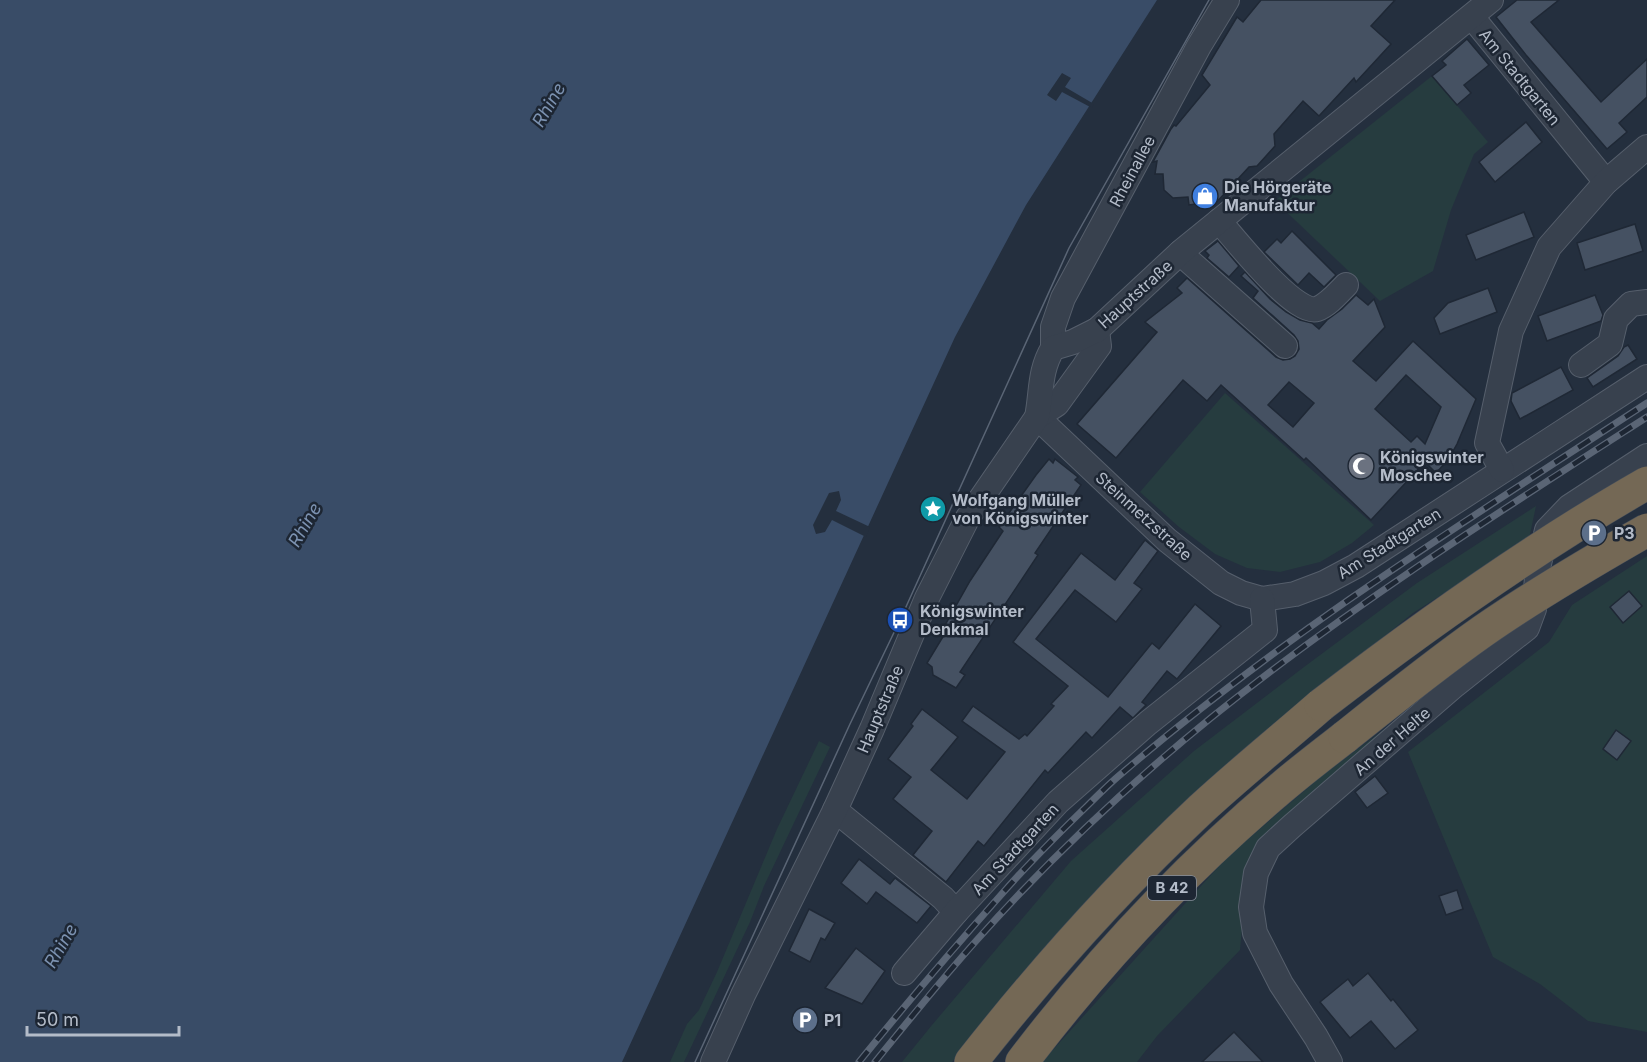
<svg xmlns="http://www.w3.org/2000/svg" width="1647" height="1062" font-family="Inter,sans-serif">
<rect width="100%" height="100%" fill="#242f3e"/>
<!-- green -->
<g fill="#263c3f">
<path d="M1432,76L1488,142L1474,154L1451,210L1433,271L1380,301L1275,201Z"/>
<path d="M1225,393L1374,525L1352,543L1320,562L1280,572L1247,568L1215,554L1179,527L1140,492Z"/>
<path d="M1536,506L1529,539L1413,613L1276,724L1034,961L952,1062H902L932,1025L1071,861L1194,751L1304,667L1417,583Z"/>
<path d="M1647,556V1032L1588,1021L1540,984L1493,957L1408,752L1549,642L1572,605Z"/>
<path d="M1422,701L1247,873L1240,950L1157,1036L1137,1062H1042L1229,855L1323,775Z"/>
<path d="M819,741L830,747L764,886L750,922L684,1062H670L687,1024L699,1010L717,972L777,829Z"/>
</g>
<!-- water -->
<path fill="#394c67" d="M0,0H1157L1026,205L955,337L622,1062H0Z"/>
<!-- pier -->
<g fill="#242f3e">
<path d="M1062,73L1071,78L1065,87L1094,104L1092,108L1062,92L1056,101L1047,95Z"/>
<path d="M839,491L841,500L836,511L870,527L866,537L832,520L825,532L816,534L813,525L829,493Z"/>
</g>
<!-- building -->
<g fill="#455162" stroke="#1f2835" stroke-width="1.5" fill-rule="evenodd">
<path d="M1261,0H1395L1371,26L1391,44L1356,82L1354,78L1319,116L1303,101L1274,134L1275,146L1257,166L1249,167L1213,206L1202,207V203L1189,205L1188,197L1173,198L1164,190L1163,174H1155L1157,161L1153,162L1171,129L1174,125L1176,126L1210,85L1202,75L1237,17L1243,22Z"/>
<path d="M1517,0H1559L1531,22L1601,102L1647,59V97L1619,123L1627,132L1607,149L1526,55L1496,17Z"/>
<path d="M1467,39L1489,65L1464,85L1471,93L1457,105L1432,76L1446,65L1442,61Z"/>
<path d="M1526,122L1542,142L1495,182L1479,162Z"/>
<path d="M1524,212L1534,237L1476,260L1466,235Z"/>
<path d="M1635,224L1643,251L1585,270L1577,243Z"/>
<path d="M1292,231L1336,275L1324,287L1309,273L1298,285L1264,252L1277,239L1281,243Z"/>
<path d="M1218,241L1239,266L1229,277L1207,258L1209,255L1205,251Z"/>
<path d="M1245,272L1270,299L1286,312L1300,320L1312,323L1319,329L1327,320L1342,309L1356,295L1368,305L1374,299L1385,327L1353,361L1376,381L1413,341L1476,399L1457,444L1448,460L1436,473L1425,462L1371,520L1306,458L1304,460L1221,385L1207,401L1183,380L1116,458L1077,424L1157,332L1145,322L1182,293L1177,288L1187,278L1276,357L1283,360L1290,359L1295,356L1299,349L1298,341L1294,335L1253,298L1258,291L1241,276ZM1406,375L1441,407L1425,444L1417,436L1411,442L1375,409ZM1289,382L1314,403L1293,427L1268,405Z"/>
<path d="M1488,288L1497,312L1440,334L1434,318L1448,303Z"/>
<path d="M1595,295L1603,315L1601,321L1547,341L1538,316Z"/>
<path d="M1628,345L1637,359L1593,387L1587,378L1618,356L1624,347Z"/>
<path d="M1561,367L1573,390L1520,419L1511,401L1512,393Z"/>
<path d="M1049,459L1053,463L1055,459L1064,466L1078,477L1075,480L1081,485L1035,553L1038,555L960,672L965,675L956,688L933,675L932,667L927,663L947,630L944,627L970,581L1003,531L999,527L1036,475Z"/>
<path d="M1145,540L1158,551L1134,583L1142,589L1116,622L1075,590L1036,639L1108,697L1152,643L1159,649L1195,604L1221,626L1177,679L1167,671L1142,702L1146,705L1133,718L1120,707L1092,738L1086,732L1048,773L1045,770L984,846L978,841L946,882L913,855L932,831L893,799L911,777L888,759L913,726L911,724L922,709L958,737L931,770L967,799L1005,752L962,721L973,706L1019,739L1025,734L1027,736L1054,706L1051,704L1068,686L1013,642L1081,553L1115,580Z"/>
<path d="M1629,591L1642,606L1623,623L1610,607Z"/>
<path d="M1616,730L1631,741L1617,760L1603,749Z"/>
<path d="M1375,776L1388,793L1367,808L1355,792Z"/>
<path d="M859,859L890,884L895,878L931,906L917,923L876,892L867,904L841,883Z"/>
<path d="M1457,890L1463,909L1446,915L1439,896Z"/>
<path d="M809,909L835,923L825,940L821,938L810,962L789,951Z"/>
<path d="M856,948L885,971L862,1004L825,988Z"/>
<path d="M1368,973L1391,1001L1393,999L1418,1030L1395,1049L1371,1021L1350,1038L1320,1002L1348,979L1353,986Z"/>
<path d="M1234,1032L1263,1062H1202Z"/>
</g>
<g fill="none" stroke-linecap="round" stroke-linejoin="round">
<defs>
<g id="minor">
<path d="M1472,17L1606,182"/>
<path d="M1219,221C1234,238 1295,316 1317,309C1328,305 1338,293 1346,285"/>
<path d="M1180,253L1285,346"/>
<path d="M1053,348V327L1063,298L1199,46L1227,0"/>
<path d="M1581,365L1610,344L1616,319L1631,304L1647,302"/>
<path d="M1037,417L1167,540L1221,583L1241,593L1262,599L1295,594L1324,583L1356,566L1647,377"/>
<path d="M1037,417L1057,404L1099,346L1097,330"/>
<path d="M1502,470L1487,443L1511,331L1549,247L1606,182L1647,147"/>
<path d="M835,810L943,898L956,912"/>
<path d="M904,973L956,912L1058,802L1148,723L1265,630L1262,599"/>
<path d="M713,1062L743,995L835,810L872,729L927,598L967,519L1037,417C1042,392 1039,371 1053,348L1073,342L1097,330L1182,251L1491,0"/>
<path d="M1330,1062L1316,1037L1281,984L1255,933L1251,907L1256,873L1268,848L1292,826L1455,685L1527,628L1534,609L1538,568L1547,530L1569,507L1647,456"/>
</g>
<g id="highway">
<path d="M971,1062C1041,973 1118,887 1201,809C1240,773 1281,740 1321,705"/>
<path d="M1022,1062C1098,962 1185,869 1281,788C1302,770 1323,754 1345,737"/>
</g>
</defs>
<!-- minor casing -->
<use href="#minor" stroke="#565f6c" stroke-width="26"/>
<!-- highway casing -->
<use href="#highway" stroke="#434c59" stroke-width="34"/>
<!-- minor -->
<use href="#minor" stroke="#38414e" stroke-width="24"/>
<!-- highway -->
<use href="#highway" stroke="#746855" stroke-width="33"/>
<!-- tram -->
<path stroke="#5a6575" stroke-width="1.5" d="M695,1062L850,724L900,620L1069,248L1209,0"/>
<defs>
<g id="rail">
<path d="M859,1062C905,1005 952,950 1000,896C1028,864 1057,835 1087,806C1098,795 1109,784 1121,774C1284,634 1467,520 1647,403"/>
<path d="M875,1062C908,1021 941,980 976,941C1048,860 1128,785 1212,717C1349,607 1499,512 1647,417"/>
</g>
</defs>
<!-- rail casing -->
<use href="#rail" stroke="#5a6575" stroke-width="7"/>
<!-- rail -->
<use href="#rail" stroke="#1d2633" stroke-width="4.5" stroke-dasharray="14" stroke-linecap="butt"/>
<defs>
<g id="highway-bridge">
<path d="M1321,705C1426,624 1533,548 1647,483"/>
<path d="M1345,737C1390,701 1436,664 1483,631C1536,594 1591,562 1647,530"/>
</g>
</defs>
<!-- highway-bridge casing -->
<use href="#highway-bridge" stroke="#434c59" stroke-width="34" stroke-linecap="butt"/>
<!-- highway-bridge -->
<use href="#highway-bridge" stroke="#746855" stroke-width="33"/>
</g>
<!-- icons -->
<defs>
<symbol id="shop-disc" viewBox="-11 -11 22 22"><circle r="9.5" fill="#3f7fe0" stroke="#1d2633"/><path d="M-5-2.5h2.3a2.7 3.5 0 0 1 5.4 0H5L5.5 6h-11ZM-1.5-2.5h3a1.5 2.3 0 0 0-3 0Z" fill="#fff"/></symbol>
<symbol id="mosque-disc" viewBox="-11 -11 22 22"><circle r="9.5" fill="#6b7280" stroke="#1d2633"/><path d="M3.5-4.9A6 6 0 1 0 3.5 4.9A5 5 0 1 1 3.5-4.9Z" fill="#fff"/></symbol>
<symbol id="sight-disc" viewBox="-11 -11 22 22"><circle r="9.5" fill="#0f9aa8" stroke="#1d2633"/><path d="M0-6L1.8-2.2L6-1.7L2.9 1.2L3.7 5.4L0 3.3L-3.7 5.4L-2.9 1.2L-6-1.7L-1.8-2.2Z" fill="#fff"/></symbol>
<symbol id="parking-disc" viewBox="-11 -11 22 22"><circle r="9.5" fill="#5c6f8a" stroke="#1d2633"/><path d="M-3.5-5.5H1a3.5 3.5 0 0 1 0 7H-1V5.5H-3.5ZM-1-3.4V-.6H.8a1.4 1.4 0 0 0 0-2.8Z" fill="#fff"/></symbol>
<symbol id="bus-disc" viewBox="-11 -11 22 22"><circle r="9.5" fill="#1a4fb4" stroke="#1d2633"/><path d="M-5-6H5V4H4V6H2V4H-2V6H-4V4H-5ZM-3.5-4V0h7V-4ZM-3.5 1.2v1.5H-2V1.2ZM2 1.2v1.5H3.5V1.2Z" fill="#fff"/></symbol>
</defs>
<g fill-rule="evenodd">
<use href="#shop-disc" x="1190" y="181" width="30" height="30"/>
<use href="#mosque-disc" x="1346" y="451" width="30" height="30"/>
<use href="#sight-disc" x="918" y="494" width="30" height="30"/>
<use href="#parking-disc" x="1579" y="518" width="30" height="30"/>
<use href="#bus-disc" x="885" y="605" width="30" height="30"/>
<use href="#parking-disc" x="790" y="1005" width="30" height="30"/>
</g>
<g text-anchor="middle" stroke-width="5" stroke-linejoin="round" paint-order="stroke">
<!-- shield labels -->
<rect fill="#1d2633" stroke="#878f9c" stroke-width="1.5" x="1148" y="876" width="48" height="24" rx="4.5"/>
<g font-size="15" font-weight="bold" fill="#b4bcc9">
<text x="1172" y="893">B 42</text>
</g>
<!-- street labels -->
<g font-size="16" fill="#b4bcc9" stroke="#1d2633">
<text transform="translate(1520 77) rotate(51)" y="6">Am Stadtgarten</text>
<text transform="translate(1132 171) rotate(-62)" y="6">Rheinallee</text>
<text transform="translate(1135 294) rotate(-42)" y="6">Hauptstraße</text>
<text transform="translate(1144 516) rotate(42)" y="6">Steinmetzstraße</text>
<text transform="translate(1389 543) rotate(-32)" y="6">Am Stadtgarten</text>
<text transform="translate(880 709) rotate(-67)" y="6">Hauptstraße</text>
<text transform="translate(1392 741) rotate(-41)" y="6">An der Helte</text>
<text transform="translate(1015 849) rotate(-47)" y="6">Am Stadtgarten</text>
</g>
<!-- poi labels -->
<g font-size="16" font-weight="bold" fill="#b4bcc9" stroke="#1d2633" text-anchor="start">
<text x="1224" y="193">Die Hörgeräte<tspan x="1224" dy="18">Manufaktur</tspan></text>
<text x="1380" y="463">Königswinter<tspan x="1380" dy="18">Moschee</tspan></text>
<text x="952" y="506">Wolfgang Müller<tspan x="952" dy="18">von Königswinter</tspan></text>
<text x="1614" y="539">P3</text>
<text x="920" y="617">Königswinter<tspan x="920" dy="18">Denkmal</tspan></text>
<text x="824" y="1026">P1</text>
</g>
<!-- water labels -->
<g font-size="18" font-style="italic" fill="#7c92b1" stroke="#1d2633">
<text transform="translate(549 105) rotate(-60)" y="6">Rhine</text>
<text transform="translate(305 525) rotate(-60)" y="6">Rhine</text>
<text transform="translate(61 946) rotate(-60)" y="6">Rhine</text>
</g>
</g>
<!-- scale -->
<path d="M27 1026v9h152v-9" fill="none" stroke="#b4bcc9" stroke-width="3"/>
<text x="36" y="1026" font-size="18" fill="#b4bcc9" stroke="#1d2633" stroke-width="4.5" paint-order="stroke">50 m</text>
</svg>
